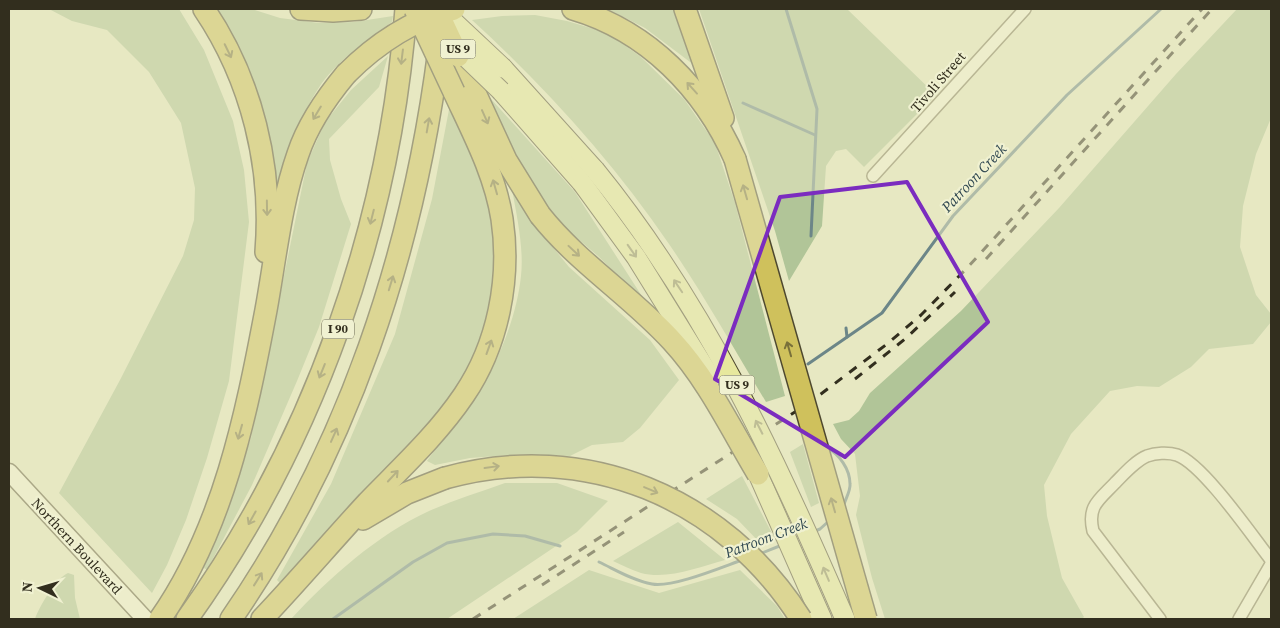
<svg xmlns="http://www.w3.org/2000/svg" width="1280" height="628" font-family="'Source Serif 4',serif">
<rect width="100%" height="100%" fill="#e7e8c2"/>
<!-- green -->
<g fill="#b1c598">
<path d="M49,9H179L204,50L233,121L244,170L249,222L229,381L207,458L186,520L167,565L152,593L59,493L120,380L183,256L194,220L195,188L181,123L149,72L107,30L72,21Z"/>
<path d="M218,9H252L280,18L319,23L354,22L393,16L392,22C366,41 336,61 318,89C297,121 287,159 276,196L271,148L256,92Z"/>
<path d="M608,9H674L694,65L645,28Z"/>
<path d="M699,9H847L936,95L864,167L846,149L836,151L826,166L822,226L789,281L775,231Z"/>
<path d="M1237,9H1271V118L1256,154L1243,206L1240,247L1256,295L1271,314V322L1253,344L1209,349L1191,367L1159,387L1137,386L1110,391L1071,434L1044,485L1047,516L1062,578L1084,617L1082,619H885L872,578L856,515L860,496L855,454L841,439L833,424L849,420L859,411L870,393L961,311L1059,208L1176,74Z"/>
<path d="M535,15L567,21L608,33L641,57L684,99L715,143L735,203L785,396L766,402C734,349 704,295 669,244C613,162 545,87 472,20L502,16Z"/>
<path d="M388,56L379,87L329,139L330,160L341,199L351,224L319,327L297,381L252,485L207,570L201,566L228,503L251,438L307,163L325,122L351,90Z"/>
<path d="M473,79L575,192L647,304L598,256L565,228L532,185Z"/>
<path d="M451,99L493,202L495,313L472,368L442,410L282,585L277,580L331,484L395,334L432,199Z"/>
<path d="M512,189L534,224L569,267L650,340L679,380L640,428L623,442L592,445L570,456L525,454L470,458L435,465L427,461C439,443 455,428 467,410C494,373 516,322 521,276C524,248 517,217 512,189Z"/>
<path d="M803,444L819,503L811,507L790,452Z"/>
<path d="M742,476L775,539L761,544L737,519L706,499Z"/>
<path d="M505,483H557L608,501L577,532L447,619H291C330,577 377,535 429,511C454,500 480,492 505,483Z"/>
<path d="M678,522L725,560C699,567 668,580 641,573C632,570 622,565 613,561Z"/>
<path d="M589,570L659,593L740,570L777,606L785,619H513Z"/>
<path d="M68,573L74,575L75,598L80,619H35C39,607 56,578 68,573Z"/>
</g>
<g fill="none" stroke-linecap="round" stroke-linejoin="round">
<!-- stream -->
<g stroke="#6c8688" stroke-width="3">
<path d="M786,9L817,109L811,236"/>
<path d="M743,103L815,135"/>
<path d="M846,328L847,337"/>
<path d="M808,364L882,313L953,216L1067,95L1161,9"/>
<path d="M827,448C839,454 850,469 850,484C851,490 845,500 843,507"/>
<path d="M813,532L820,529L830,520"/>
<path d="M757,555L782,545"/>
<path d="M599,562C616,570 634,581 652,584C672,588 722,567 742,560"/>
<path d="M333,619L413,562L447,543L493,534L525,536L560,546"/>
</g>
<defs>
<g id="street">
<path d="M873,176L1025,9"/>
<path d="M1160,619L1093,531C1087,506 1099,500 1115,483C1124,474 1135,461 1147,456C1155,453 1168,452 1177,455C1203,464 1253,537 1271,560"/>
<path d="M1239,619L1271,564"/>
</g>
<path id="secondary" d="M9,472L145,619"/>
<g id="primary">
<path d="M503,68L595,170"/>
<path d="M501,91L582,183"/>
<path d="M758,474L822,619"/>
</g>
<g id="highway">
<path d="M204,9C252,80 273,167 266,252"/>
<path d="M301,9L333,11L361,9"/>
<path d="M573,9C648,31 704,89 735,159"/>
<path d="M685,9L723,118"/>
<path d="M458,56L506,160L540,215"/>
<path d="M363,519L407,493L445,478"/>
<path d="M160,619C223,529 246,416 266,310C275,261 281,202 298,154C308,124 326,98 346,74"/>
<path d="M187,619C314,442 390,226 406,9"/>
<path d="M231,619C348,450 413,253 439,50"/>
<path d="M262,619C298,581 332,541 368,502C401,468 437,435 464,395C498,345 511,279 502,219C495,174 473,133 454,92"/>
</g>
</defs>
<!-- street casing -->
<use href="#street" stroke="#807b5b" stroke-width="14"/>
<!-- secondary casing -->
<use href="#secondary" stroke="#625c3f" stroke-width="19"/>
<!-- primary casing -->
<use href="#primary" stroke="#4e482f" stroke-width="21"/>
<!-- highway casing -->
<use href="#highway" stroke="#4e482f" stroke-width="24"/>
<!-- street -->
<use href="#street" stroke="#f4f4d4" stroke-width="11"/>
<!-- secondary -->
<use href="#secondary" stroke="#f4f4d4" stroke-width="16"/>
<!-- primary -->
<use href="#primary" stroke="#e7e89e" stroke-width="19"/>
<!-- highway -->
<use href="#highway" stroke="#cfc15c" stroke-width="21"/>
<!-- rail -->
<g stroke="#322e1e" stroke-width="3" stroke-dasharray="9 9" stroke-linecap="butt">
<path d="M986,259L1212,9"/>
<path d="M855,379L905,339L955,292"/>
<path d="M542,585L624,532"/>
<path d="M473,619L809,403L887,344L921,315L968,267L1202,9"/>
</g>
<defs>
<g id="primary-bridge">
<path d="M440,9L503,68"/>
<path d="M450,42L501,91"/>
<path d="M595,170C705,305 777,461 845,619"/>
<path d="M582,183L636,257L711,378"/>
</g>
<g id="highway-bridge">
<path d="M415,9L454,92"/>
<path d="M436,9L458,56"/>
<path d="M346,74C377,43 412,20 454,9"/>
<path d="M735,159L866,619"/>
<path d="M540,215C578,263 631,296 672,341C708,380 731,429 758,474"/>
<path d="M445,478C585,439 724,497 801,619"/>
</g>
</defs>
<!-- primary-bridge casing -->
<use href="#primary-bridge" stroke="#4e482f" stroke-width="21" stroke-linecap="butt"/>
<!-- highway-bridge casing -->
<use href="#highway-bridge" stroke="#4e482f" stroke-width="24" stroke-linecap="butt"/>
<!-- primary-bridge -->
<use href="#primary-bridge" stroke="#e7e89e" stroke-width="19"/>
<!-- highway-bridge -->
<use href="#highway-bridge" stroke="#cfc15c" stroke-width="21"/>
</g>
<!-- one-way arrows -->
<defs><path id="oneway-shaft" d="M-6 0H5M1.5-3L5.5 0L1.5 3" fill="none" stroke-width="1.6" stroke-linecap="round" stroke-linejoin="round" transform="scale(1.25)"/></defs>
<g stroke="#79703a">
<use href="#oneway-shaft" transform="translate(228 51) rotate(64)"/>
<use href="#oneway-shaft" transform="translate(402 57) rotate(97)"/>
<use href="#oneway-shaft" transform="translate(692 88) rotate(-132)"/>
<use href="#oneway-shaft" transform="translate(317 113) rotate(121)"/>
<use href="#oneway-shaft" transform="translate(485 117) rotate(66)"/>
<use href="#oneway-shaft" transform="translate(428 125) rotate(-80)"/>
<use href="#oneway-shaft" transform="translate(495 187) rotate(-106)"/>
<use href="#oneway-shaft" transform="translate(745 192) rotate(-106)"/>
<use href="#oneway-shaft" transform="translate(267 208) rotate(89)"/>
<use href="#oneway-shaft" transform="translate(372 217) rotate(104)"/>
<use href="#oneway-shaft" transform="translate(574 251) rotate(43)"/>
<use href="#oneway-shaft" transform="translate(391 283) rotate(-73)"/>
<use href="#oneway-shaft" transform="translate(489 347) rotate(-70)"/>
<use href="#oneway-shaft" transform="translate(789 349) rotate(-106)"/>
<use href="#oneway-shaft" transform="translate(322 371) rotate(112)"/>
<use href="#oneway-shaft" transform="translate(240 432) rotate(106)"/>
<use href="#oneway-shaft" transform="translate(334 435) rotate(-66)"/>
<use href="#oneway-shaft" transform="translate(492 467) rotate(-8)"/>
<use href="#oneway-shaft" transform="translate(393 476) rotate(-47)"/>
<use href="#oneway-shaft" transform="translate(651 490) rotate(23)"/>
<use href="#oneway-shaft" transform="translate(833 505) rotate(-106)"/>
<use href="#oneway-shaft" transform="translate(252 518) rotate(119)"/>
<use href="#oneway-shaft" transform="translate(258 579) rotate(-58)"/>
</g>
<g stroke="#8c8b5e">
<use href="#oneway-shaft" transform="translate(632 251) rotate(55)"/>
<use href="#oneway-shaft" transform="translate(678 286) rotate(-124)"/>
<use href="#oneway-shaft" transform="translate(759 427) rotate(-117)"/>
<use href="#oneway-shaft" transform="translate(826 574) rotate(-113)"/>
</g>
<!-- marked area -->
<path d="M0 0H1280V628H0ZM907,182L988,322L845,457L715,379L780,197Z" fill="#e7e8c2" fill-opacity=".55" fill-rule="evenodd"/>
<path fill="none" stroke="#7b2cbf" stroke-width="4" stroke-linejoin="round" d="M907,182L988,322L845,457L715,379L780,197Z"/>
<g text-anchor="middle" stroke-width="4.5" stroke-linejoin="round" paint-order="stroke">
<!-- shield labels -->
<g fill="#f0f1d1" stroke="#6b6854" stroke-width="1">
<rect x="440.5" y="39.5" width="35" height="19" rx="4"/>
<rect x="322" y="319.5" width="32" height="19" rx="4"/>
<rect x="719.5" y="375.5" width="35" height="19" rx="4"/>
</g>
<g font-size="12" font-weight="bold" fill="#322e1e">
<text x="458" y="53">US 9</text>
<text x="338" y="333">I 90</text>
<text x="737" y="389">US 9</text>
</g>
<!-- street labels -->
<g font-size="14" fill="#322e1e" stroke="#f0f1d1">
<text transform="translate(938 82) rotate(-49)" y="5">Tivoli Street</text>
<text transform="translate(77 546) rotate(47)" y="5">Northern Boulevard</text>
</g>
<!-- water labels -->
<g font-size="15" font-style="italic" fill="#2f4750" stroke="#f0f1d1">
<text transform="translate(974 178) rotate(-47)" y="5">Patroon Creek</text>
<text transform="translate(766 538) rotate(-21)" y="5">Patroon Creek</text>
</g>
</g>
<!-- border -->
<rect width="1280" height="628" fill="none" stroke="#322e1e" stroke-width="20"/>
<!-- north arrow -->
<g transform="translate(40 588) rotate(275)" stroke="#f0f1d1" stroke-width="4" paint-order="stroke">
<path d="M0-4L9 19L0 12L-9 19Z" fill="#322e1e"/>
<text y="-8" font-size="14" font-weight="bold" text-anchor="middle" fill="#322e1e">N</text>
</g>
</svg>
